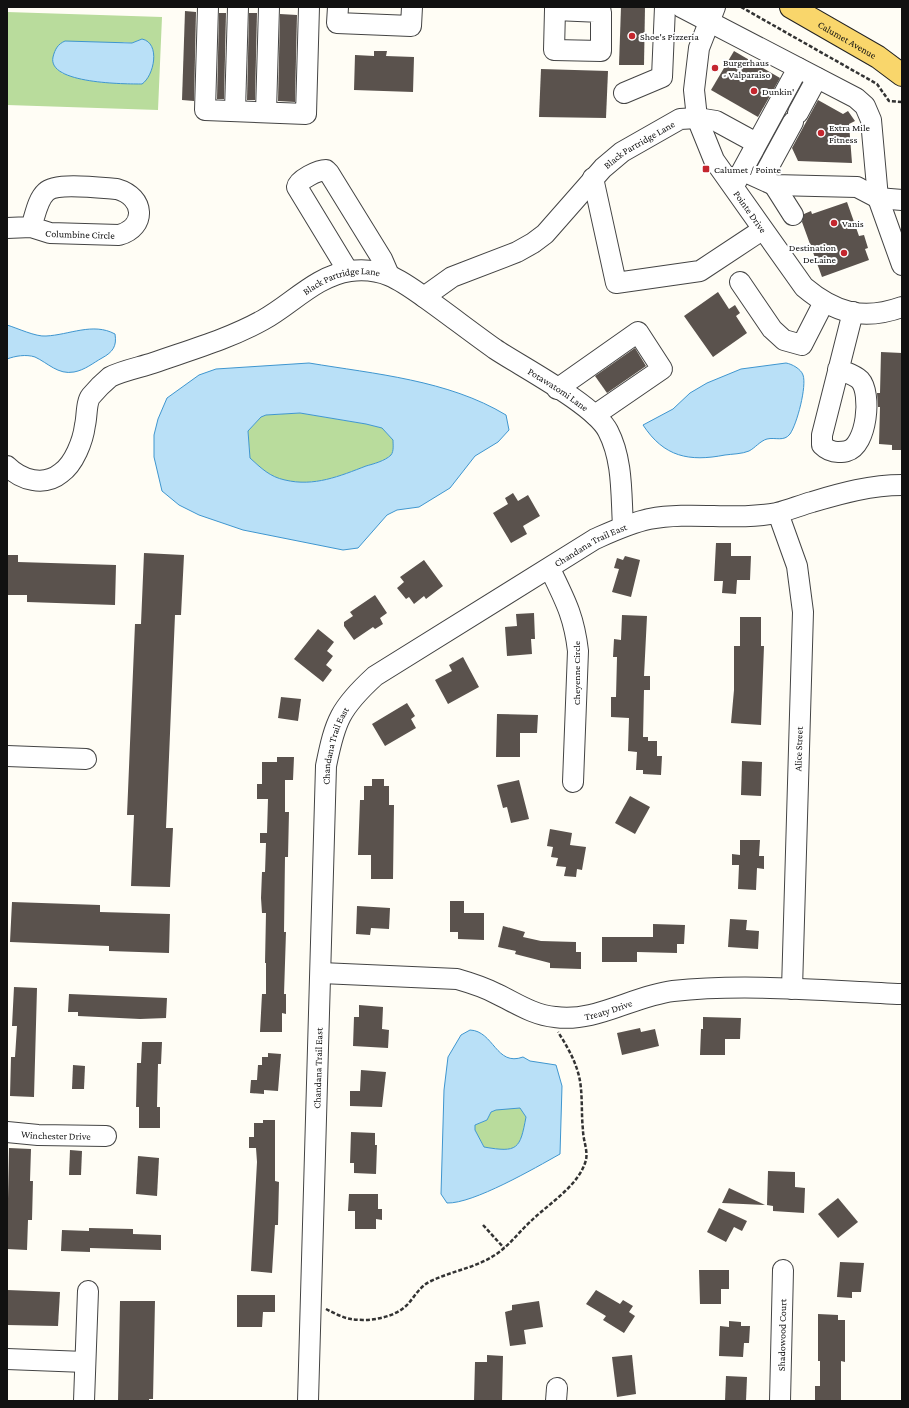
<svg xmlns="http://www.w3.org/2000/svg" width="909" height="1408" font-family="'Crimson Pro',serif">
<rect width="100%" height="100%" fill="#fffdf5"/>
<!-- forest -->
<g fill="#b9dc9c" fill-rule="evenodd">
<path d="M7,12L162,17L158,110L7,105ZM142,39C152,58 159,66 142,84L98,82L61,73L124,42L132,43Z"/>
<path d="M300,413L366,424L382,428L393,440C393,445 394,451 391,455C385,461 373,464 366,466C340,476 314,487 285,480C270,477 261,468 250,458L248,431L261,417L266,415Z"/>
<path d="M520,1108L526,1117C520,1149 518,1153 484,1147L475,1130V1125L487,1120L491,1112L496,1109Z"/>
</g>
<!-- water -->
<g fill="#b9e0f7" stroke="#3f96cf" fill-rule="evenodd">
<path d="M142,39C161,43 154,76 142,84C126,84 47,84 53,57C55,49 58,44 65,41L132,43Z"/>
<path d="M7,325C17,328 36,337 46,336C69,335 93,322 115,334C117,346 113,352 102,358C93,363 85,370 74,372C58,375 48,363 35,357C26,354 15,356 7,359Z"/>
<path d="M309,363C375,374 448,380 506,415L509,430L498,442L475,456L450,488L419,507L397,510L387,515L358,548L343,550L243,530L199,515L179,505L162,491L154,457V435L158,419L167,398L199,375L216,369ZM300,413L366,424L382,428L393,440C393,445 394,451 391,455C385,461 373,464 366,466C340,476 314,487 285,480C270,477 261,468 250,458L248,431L261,417L266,415Z"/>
<path d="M786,363C792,364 801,369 803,375C807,386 797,424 790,434C784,442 775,437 767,439C760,441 755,448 749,451C742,454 732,454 725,455C689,462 664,457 643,425L673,409L690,393L707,383L741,369Z"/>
<path d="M470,1030C494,1031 496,1067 523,1057L530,1061L556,1065L562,1086L560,1154C535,1168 473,1204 447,1203L441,1194L444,1090L448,1057L461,1035ZM520,1108L526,1117C520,1149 518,1153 484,1147L475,1130V1125L487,1120L491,1112L496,1110Z"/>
</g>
<!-- building -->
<g fill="#5a524d">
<path d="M621,7H645L644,65H619Z"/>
<path d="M185,11L196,12L194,101L182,100Z"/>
<path d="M219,13H226L224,99H217Z"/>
<path d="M249,13H257L255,100H247Z"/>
<path d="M280,14L297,15L295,102L278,101Z"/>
<path d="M374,51H387L386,56L414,57L413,92L354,90L355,55L374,56Z"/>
<path d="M734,51L780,78L758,117L711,90Z"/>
<path d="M541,69L608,71L606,118L539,117Z"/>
<path d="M818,100L843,114L848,111L855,121L849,124L852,163L798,161L792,148Z"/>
<path d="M847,202L859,236L864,235L868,248L865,249L869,260L822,277L802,222L804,214L811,211L812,214Z"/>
<path d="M718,292L729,309L735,305L740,313L736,316L747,333L713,357L684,316Z"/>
<path d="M635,348L646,366L607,393L595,376Z"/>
<path d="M881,352L902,353V450H892V445L879,444L880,407H878L877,393H880Z"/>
<path d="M513,493L518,501L528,495L540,516L523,526L527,534L511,543L493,513L508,504L505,498Z"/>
<path d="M716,543H731V556H751L750,580H737L736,594L722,593L723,581H714Z"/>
<path d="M144,553L184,555L181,615H175L166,828H173L170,887L131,886L134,815H127L135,624H141Z"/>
<path d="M7,555H18V562L116,565L115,605L27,602V595H7Z"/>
<path d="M625,556L640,560L631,597L612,592L619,569L614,568L617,558L623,560Z"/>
<path d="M424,560L443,586L426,599L424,596L414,604L409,597L406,599L397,588L404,582L400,577Z"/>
<path d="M375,595L387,613L380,618L383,624L375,629L373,627L354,640L344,626V622L353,616L350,612Z"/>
<path d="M534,613L535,639H531L532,654L507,656L505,627L517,626L516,614Z"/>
<path d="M622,615L647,616L644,676H650V690H644L643,737H648V741H657V756H662L661,775L643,774V770H636L637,752L628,751L629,718L611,717V697H616L617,657H613L614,639L621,640Z"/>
<path d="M740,617H761V646H764L761,725L731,723L734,690V646H740Z"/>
<path d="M318,629L334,642L327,651L333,656L326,665L332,670L323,682L294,659Z"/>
<path d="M463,657L479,687L448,704L435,680L452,671L449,665Z"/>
<path d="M281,697L301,699L298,721L278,718Z"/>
<path d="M407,703L415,716L411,719L416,728L385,746L372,724Z"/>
<path d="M497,714L538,715L537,733H520V757H496Z"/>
<path d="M277,757H294L293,780H285V812H289L288,857H285L284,932H286L284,994H286V1014L282,1013V1032H260L262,994H266V963H265L266,913H262L261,898L262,872H265L266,843H260V833H267L268,799H257V784H262V762H277Z"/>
<path d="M742,761L762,762L761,796L741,795Z"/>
<path d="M372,779H384V786H389V805H394L393,879H371V855H358L360,800H364V786H372Z"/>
<path d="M519,780L529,819L511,823L507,807L503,808L497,785Z"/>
<path d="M630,796L650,807L635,834L615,823Z"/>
<path d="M550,829L572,833L570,845L586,847L582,870L577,869L576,877L564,876L566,867L556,866L558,858L551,857L553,847L547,846Z"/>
<path d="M740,840H760L759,856H764V869L757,868L756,890L738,889L739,865H732V854L740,855Z"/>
<path d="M450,901H464V913H484V940L458,939V932H450Z"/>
<path d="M12,902L100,905V912L170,914L169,953L109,951V946L10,942Z"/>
<path d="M357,906L390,908L389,929L371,928L370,935L356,934Z"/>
<path d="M730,919L747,920L746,930L759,931L758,949L728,947Z"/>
<path d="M653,924L685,925L684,944H677V953L637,952V962H602V937H653Z"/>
<path d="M503,926L525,932L523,937L541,941L576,942V952H581V969L550,968V963L515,954L516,951L498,947Z"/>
<path d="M14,987L37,988L34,1097L10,1096L11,1057H15L17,1026H12Z"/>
<path d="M69,994L167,998L166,1018L140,1019L78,1016V1012H68Z"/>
<path d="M359,1005L383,1007L382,1029L389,1030L388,1048L353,1046L354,1017H359Z"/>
<path d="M703,1017L741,1018L740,1039H725V1055H700L701,1029H703Z"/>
<path d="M640,1028L641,1032L655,1029L659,1046L622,1055L617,1033Z"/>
<path d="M142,1042H162L161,1064H158L157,1107H160V1128H139V1107H136L137,1063H141Z"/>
<path d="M268,1053L281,1054L278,1091L264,1090V1094L250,1093L251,1080H257L258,1065H262V1057H268Z"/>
<path d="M73,1065L85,1066L84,1089H72Z"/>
<path d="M361,1070L386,1072L382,1107L350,1106V1091H360Z"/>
<path d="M263,1120H275V1181L279,1182L278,1225H275L272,1273L251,1271L257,1162L256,1148H249V1137H254V1123H263Z"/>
<path d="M351,1132L375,1133V1145H377L376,1174L354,1173V1163H350Z"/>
<path d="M9,1148L31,1149L30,1181H33L32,1220H28L27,1250L7,1249Z"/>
<path d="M70,1150L82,1151L81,1175H69Z"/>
<path d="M138,1156L159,1158L157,1196L136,1194Z"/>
<path d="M768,1171L795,1172V1187L805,1188L804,1213L773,1211V1206L767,1205Z"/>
<path d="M729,1188L765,1205L722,1203Z"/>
<path d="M349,1194H378V1209H382V1220L376,1219V1229H355V1211H348Z"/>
<path d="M838,1198L858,1222L838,1238L818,1214Z"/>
<path d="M719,1208L747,1221L742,1231L734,1227L726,1242L707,1232Z"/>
<path d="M89,1228L133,1229V1234L161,1235V1250L90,1248V1252L61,1251L62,1230L89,1231Z"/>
<path d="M840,1262L864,1263L861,1292H852V1298L837,1297Z"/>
<path d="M699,1270H729V1289H721V1304H700Z"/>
<path d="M7,1290L60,1292L58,1326L7,1325Z"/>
<path d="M596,1290L620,1304L623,1300L633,1306L629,1312L635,1316L624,1333L603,1320L606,1316L586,1304Z"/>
<path d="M237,1295H275V1312H263L262,1327H237Z"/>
<path d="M120,1301H155L153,1399H149V1401H118Z"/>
<path d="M539,1301L543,1327L524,1330L526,1344L510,1346L505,1312L512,1310V1305Z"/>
<path d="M818,1314L838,1315V1320H845V1362L841,1361V1401H815V1386H820V1361H818Z"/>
<path d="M729,1321L741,1322V1326H750L749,1343H744L743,1357L719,1356L720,1326L729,1327Z"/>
<path d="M487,1355L503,1356L502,1401H474L475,1362H487Z"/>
<path d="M632,1355L636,1394L617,1397L612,1357Z"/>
<path d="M726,1376L747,1377L746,1401H725Z"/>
</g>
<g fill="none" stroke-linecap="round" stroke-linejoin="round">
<defs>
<g id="minor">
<path d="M208,7L205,110L306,114L309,7"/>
<path d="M338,7L337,23L411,26L412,7"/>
<path d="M681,7L856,98L865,106L871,120L878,198L902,265"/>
<path id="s1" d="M715,7L699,48L694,90L697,118L714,160L804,287C835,313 863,321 902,307"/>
<path d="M555,10L601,12V51L554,50L555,10V7"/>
<path d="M624,93L662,77L665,7"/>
<path d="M235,111L238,7"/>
<path d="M266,112L269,7"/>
<path d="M798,113L817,78"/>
<path d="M743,171L774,185L857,187L878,198L902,200"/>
<path d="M593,178L616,283L700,271L762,230"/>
<path d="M762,179L793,122"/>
<path d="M736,182L798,68"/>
<path d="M774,185L793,215"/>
<path id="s2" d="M7,228L31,227L50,233L119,235C147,227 145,197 117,189C102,188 56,182 46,192C37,200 35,217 31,227"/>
<path d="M348,271L297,187C298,180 318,170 326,170L329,173L382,259L389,275"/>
<path d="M740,282L772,329L784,340L802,345L824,302"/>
<path id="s3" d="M424,297C448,314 471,332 495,349C522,367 595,405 608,431C623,460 621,494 623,526"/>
<path d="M838,369C845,372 855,375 860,380C872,393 867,446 847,451C844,452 841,452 838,452C832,452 826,449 822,445V435L853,312"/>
<path d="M557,389L638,332L662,369L595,415"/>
<path id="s4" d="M7,466C21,480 44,487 61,473C74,464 83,441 85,425C87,418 86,402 91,396C96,390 104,382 110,377C121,371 141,367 153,363C190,350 229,339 263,320C292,304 316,276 350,271C382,267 399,279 424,297L452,277L517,252L533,243L545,234L603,168L622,152L680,119L697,118L716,121L749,139"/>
<path d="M778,513L797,566L803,612L792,989"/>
<path d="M550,569C565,600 574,616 578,651L573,782"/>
<path d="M7,756L86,759"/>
<path id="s5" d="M321,973L457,979C471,983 484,987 497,994C516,1003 533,1015 555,1017C595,1023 633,996 673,991C746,983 828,991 902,994"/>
<path id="s6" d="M7,1132L38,1135L106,1136"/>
<path d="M7,1359L85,1362"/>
<path d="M84,1401L88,1291"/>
<path id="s7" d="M308,1401L326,766C335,721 340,708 375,676L595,539C613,531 630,523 649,519C692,511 735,521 777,513C789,510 801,505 812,502C842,493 871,485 902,485"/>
<path d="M556,1401L557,1388"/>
<path id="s8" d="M780,1401L783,1270"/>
</g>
<g id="major">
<path id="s9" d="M791,7L878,57L902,75"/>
</g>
</defs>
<!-- minor casing -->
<use href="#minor" stroke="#444" stroke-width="22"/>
<!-- major casing -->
<use href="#major" stroke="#222" stroke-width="24"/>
<!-- path -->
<g stroke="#333" stroke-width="2.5" stroke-dasharray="4 2" stroke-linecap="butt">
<path d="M741,7L877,84L889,101L902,102"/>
<path d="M483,1225L504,1248"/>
<path d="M326,1309C334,1313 343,1318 351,1319C369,1322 395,1318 408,1304C415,1296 420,1286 431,1281C452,1271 475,1268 495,1255C509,1246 518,1233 530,1222C548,1204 579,1186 586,1160C588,1150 583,1140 583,1130C581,1113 583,1093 579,1076C575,1060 567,1046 558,1032"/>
</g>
<!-- minor -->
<use href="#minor" stroke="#fff" stroke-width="20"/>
<!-- major -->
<use href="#major" stroke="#f9d66b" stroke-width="22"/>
</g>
<!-- markers -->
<g fill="#c4262e" stroke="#fff" stroke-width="1.5">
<circle cx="632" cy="36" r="4"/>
<circle cx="715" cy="68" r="4"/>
<circle cx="754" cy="91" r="4"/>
<circle cx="821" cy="133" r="4"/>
<rect x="702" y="165" width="8" height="8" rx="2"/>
<circle cx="834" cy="223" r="4"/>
<circle cx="844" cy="253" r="4"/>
</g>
<g text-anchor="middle" stroke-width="4" stroke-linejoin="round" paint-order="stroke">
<!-- poi labels -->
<g font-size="10" fill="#111" stroke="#fff" text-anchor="start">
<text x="640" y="40">Shoe's Pizzeria</text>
<text x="723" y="66">Burgerhaus<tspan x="723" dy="12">- Valparaiso</tspan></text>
<text x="762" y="95">Dunkin'</text>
<text x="829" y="131">Extra Mile<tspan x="829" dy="12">Fitness</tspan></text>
<text x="714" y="173">Calumet / Pointe</text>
<text x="842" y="227">Vanis</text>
<text x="836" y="251" text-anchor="end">Destination<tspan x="836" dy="12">DeLaine</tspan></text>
</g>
<!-- street labels -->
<g font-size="10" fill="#111" stroke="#fff">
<text dy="4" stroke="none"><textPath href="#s9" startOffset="65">Calumet Avenue</textPath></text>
<text dy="4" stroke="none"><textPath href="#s4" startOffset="785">Black Partridge Lane</textPath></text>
<text dy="4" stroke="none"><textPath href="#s1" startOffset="223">Pointe Drive</textPath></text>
<text dy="4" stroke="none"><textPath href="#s2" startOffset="74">Columbine Circle</textPath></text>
<text dy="4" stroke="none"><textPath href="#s4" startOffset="425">Black Partridge Lane</textPath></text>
<text dy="4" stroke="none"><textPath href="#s3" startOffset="163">Potawatomi Lane</textPath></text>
<text dy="4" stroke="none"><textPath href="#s7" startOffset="993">Chandana Trail East</textPath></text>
<text transform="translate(576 673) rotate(-90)" y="4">Cheyenne Circle</text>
<text dy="4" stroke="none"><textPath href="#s7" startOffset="657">Chandana Trail East</textPath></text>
<text transform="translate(798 749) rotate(-88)" y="4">Alice Street</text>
<text dy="4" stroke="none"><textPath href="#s5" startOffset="296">Treaty Drive</textPath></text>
<text dy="4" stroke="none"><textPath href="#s7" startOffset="333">Chandana Trail East</textPath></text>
<text dy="4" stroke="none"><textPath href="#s6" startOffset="49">Winchester Drive</textPath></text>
<text dy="4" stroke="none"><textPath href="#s8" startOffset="66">Shadowood Court</textPath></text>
</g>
</g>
<!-- border -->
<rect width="909" height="1408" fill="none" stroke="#111111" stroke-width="16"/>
</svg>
